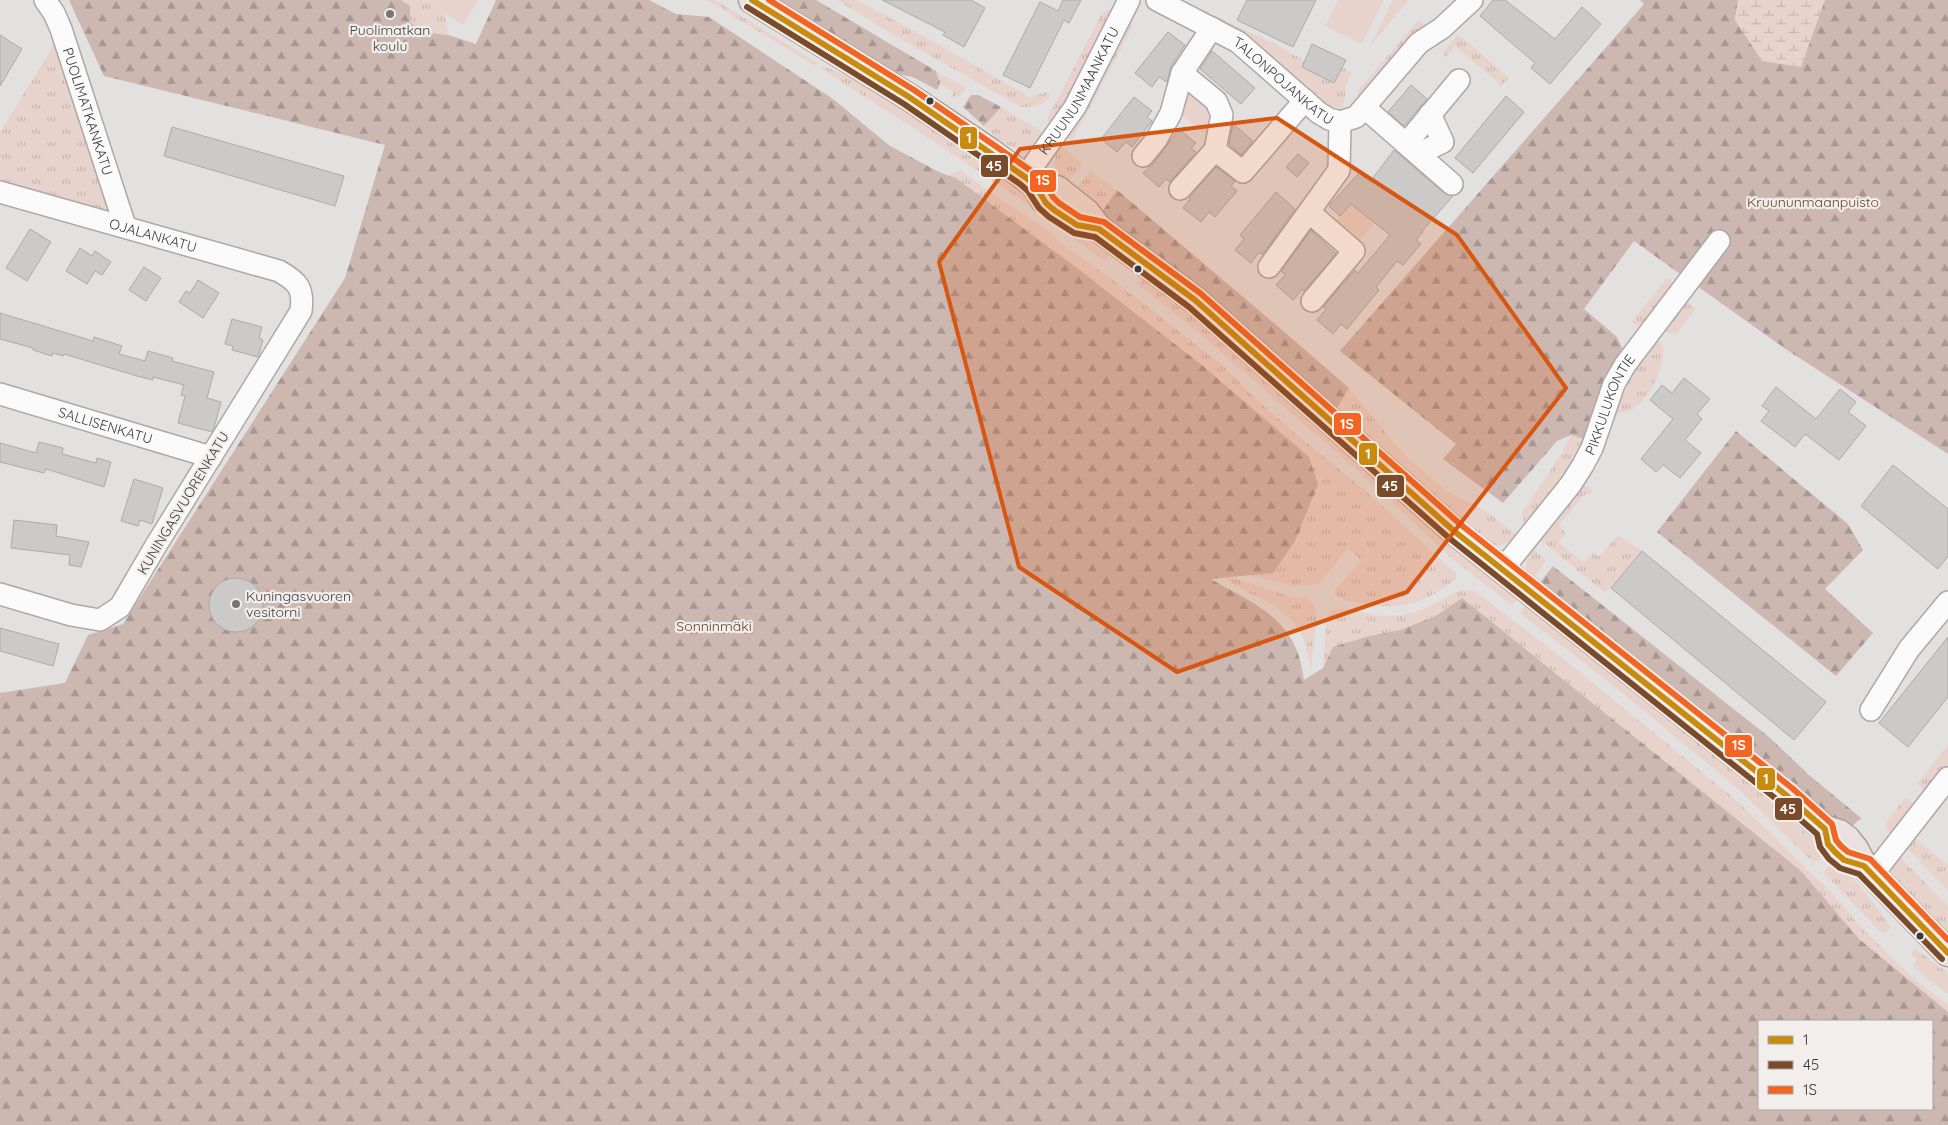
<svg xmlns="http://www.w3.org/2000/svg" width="1948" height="1125" font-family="Quicksand,sans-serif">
<defs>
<pattern id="grass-tufts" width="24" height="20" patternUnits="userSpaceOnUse" patternTransform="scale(1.25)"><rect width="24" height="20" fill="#e8d3cc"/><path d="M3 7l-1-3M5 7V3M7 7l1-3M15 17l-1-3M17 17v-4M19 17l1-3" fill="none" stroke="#c8b6b0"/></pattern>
<pattern id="forest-firs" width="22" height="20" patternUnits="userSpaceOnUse" patternTransform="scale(1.25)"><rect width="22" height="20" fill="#ccb7b1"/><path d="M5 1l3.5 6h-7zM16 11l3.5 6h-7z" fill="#a79691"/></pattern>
<pattern id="wetland-marsh" width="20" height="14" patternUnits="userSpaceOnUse" patternTransform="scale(1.25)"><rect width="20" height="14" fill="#e8d3cc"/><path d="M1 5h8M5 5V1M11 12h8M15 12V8" fill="none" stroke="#c8b6b0"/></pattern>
</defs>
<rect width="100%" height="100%" fill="#e3e1e0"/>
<!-- grass -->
<g fill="url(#grass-tufts)">
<path d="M401,0H425L445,13L448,35L422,32L410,22V6Z"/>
<path d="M707,0H715L818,63L816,66Z"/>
<path d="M837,0H857L925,37L1030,97L1047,92L1050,96C1044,107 1032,107 1021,107L895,36Z"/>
<path d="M1393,0H1409L1370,46Z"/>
<path d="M1108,10L1113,12L1052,126L1047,120L1049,115L1102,13Z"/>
<path d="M1204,11L1275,44L1305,61L1302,67L1334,82L1342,67L1352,72L1347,82L1343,109L1326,106L1202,14Z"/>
<path d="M1129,20L1133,25L1131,30L1072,141L1066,136Z"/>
<path d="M1418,21H1421L1425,25L1357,103L1359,89Z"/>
<path d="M1457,35L1462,37L1509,78L1500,87L1498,83L1455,46L1446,57L1442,54Z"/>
<path d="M55,43L107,195V205L103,211L0,185V132Z"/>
<path d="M823,66C838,72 854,78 868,86C931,121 989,169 1047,211L1044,215L900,119L821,69Z"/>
<path d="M936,71L962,85L965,89C962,96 958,97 951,97L954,92L940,84Z"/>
<path d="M1001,107L1044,133L1038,144C1012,155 1002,142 984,126Z"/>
<path d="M1062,146L1083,164L1064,188C1054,175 1050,157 1062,146Z"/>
<path d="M960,170L1004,202L1038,223L1065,246L1116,282L1227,369C1268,414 1318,451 1364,490C1396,517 1425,546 1456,573V579C1423,605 1399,611 1359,603C1350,601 1340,600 1334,593L1336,589L1361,560L1348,548L1319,584L1294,586L1252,575L1273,572L1256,411C1160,328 1057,253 956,178L949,175Z"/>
<path d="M1091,171L1117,190L1100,215L1072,193Z"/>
<path d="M1056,218L1109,256L1105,261L1055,225Z"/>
<path d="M1667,278L1672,282L1669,289L1642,324L1637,326L1631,322Z"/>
<path d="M1140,279L1158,288L1190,311L1481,570L1518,597L1514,604H1510L1449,556L1375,486L1204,337L1137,284Z"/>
<path d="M1685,300L1696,308L1677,334L1670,333L1666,331L1665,325Z"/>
<path d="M1656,341L1661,343C1670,361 1649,400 1632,410C1628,412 1621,412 1617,413L1613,410L1628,376Z"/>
<path d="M1349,388L1394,443L1411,461L1447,491L1489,513L1516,535C1507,544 1499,549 1487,543L1336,410Z"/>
<path d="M1571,435L1585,439L1572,465L1556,490L1524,526L1522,513L1562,453Z"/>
<path d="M1581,486H1588L1592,490L1591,493L1584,495L1559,525L1566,534L1559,542L1583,562L1593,552L1599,557L1618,535L1642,551L1611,588L1604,592L1538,538Z"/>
<path d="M1532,548L1546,560L1532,580C1523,570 1526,559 1532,548Z"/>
<path d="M1231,577L1289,596L1307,598L1314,604L1317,614L1311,670C1308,658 1306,642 1300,632C1283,602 1249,597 1224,578Z"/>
<path d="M1463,590L1475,591L1565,660L1736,800L1831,892L1863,929L1910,975L1948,1005V1012L1859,939L1801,871L1462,598L1436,616L1400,630L1369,636L1333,647L1323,668L1326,624L1330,611C1345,606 1361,613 1376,615C1411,619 1428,607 1457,592Z"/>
<path d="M1526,604L1718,756L1827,852L1818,861H1812L1737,788L1610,683L1521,614L1522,609Z"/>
<path d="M1948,745V765L1926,792L1917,784Z"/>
<path d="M1905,798L1913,804V808L1892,835L1886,829L1887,821Z"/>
<path d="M1919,828L1923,829L1915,838L1948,865V891L1904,845Z"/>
<path d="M1897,854L1948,906V935L1894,881L1890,867Z"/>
<path d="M1835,859C1856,881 1874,902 1891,928L1885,933H1882L1874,925L1827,876L1824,873L1826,869Z"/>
<path d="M1915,948L1948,973V994L1921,974L1913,965L1917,960L1911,954Z"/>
</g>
<!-- forest -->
<g fill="url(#forest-firs)" fill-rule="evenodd">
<path d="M69,0H401L410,6V22L422,32L448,35L476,44L496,0H649L676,14L709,17L833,99L890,146L939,172L956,178L1081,271L1203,366L1309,457L1318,484L1295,541L1273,573L1211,579C1246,600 1282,612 1298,653C1301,662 1302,671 1304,680L1323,668L1333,647L1369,636L1400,630L1436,616L1462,598L1801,871L1859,939L1948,1012V1125H0V693L65,683L88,635L123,624L345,278L385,145L104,76ZM1759,1021H1932V1109H1759Z"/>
<path d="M774,0H816L936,71L940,84L937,90L913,77L897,74Z"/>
<path d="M1640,0H1738L1735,20L1825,0H1948V454L1787,350L1634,241L1584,309L1617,337L1622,348L1599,394L1585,439L1571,435L1557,441L1503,503L1443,459L1456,444L1340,351L1644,4Z"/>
<path d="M971,95H978L1001,107L984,126L963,107Z"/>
<path d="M1117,190L1282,330L1349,388L1336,410L1248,329L1158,256L1100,215Z"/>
<path d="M1736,431L1848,524L1863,550L1825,589L1873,633L1836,676L1657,532Z"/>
<path d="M1553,566L1769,737L1809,775L1861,818L1847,831L1813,799L1579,613L1539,584Z"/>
</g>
<!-- wetland -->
<path fill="url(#wetland-marsh)" d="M1738,0H1825L1801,67L1762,61L1735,20Z"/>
<!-- park -->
<g fill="#e8d3cc">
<path d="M425,0H478L463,25Z"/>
<path d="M1338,0H1384L1362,44L1325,26Z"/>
<path d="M1189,89L1216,111L1206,135L1176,110Z"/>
<path d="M1351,204L1375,223L1360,240H1351L1332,225Z"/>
</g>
<!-- building -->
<g fill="#cbcac9" stroke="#acabaa">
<path d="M882,0H971L985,8L964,47L943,35L945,32Z"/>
<path d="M1063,0H1081L1069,23L1064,20L1030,88L1003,75L1040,2L1058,11Z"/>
<path d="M1247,0H1316L1293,47L1237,20Z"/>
<path d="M1493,0H1505L1555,39L1582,7L1601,24L1550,84L1531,68L1535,63L1480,16Z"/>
<path d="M1168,32L1185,45L1171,66L1167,82L1159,77L1152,87L1135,73Z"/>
<path d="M0,35L22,49L0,86Z"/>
<path d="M1312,44L1346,60L1334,83L1302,67Z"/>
<path d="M1212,51L1255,88L1241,104L1200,69Z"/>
<path d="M1411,85L1427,99L1404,126L1388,112Z"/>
<path d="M1506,96L1524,112L1473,173L1455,158Z"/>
<path d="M1134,97L1152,111L1147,117L1152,121L1132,147L1126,142L1117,152L1101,139Z"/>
<path d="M1233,124L1253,141L1241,155L1229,144Z"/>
<path d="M172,127L344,176L335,206L164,156Z"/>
<path d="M1179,129L1196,143L1191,148L1196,152L1170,182L1166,179L1159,187L1143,173L1153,164Z"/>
<path d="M1394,150L1444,193L1453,196L1422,231L1423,232L1416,240L1421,244L1403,265L1397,261L1376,287L1379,290L1347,329L1341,324L1333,334L1317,320L1326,309L1323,307L1355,270L1358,273L1390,235L1351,204L1340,216L1329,206L1359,173L1370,182Z"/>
<path d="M1298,154L1309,163L1297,177L1286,167Z"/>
<path d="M1216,167L1235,181L1231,186L1237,191L1215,217L1209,212L1201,222L1183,208L1190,199L1189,198Z"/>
<path d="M1276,192L1295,209L1262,255L1259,252L1251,263L1235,250L1244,239L1240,235Z"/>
<path d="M30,229L51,242L27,281L6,268Z"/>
<path d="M1311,230L1336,254L1304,291L1302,290L1293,300L1276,285L1285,275L1281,271Z"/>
<path d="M80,248L92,256L95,251L111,262L102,275L95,271L87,284L66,271Z"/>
<path d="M144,267L161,278L146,301L129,290Z"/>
<path d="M198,280L219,293L203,318L179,302L186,291L190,293Z"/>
<path d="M0,313L93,341L94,337L122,346L119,354L145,361L148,351L173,358L172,361L214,372L207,398L221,402L214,428L212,432L178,423L185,396L181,395L184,385L153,377V380L137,376L64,354L63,356L53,353L52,356L33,350V348L0,339Z"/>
<path d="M232,319L262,327L259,338L263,340L258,357L232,350L233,346L225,344Z"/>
<path d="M1684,378L1710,399L1697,414L1702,419L1685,440L1701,453L1680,478L1663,465L1656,472L1641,459L1673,419L1650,400L1662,385L1672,393Z"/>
<path d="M1776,387L1816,419L1840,389L1856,402L1848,412L1866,426L1839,460L1805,434L1795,447L1761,421L1769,411L1762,406Z"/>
<path d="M39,442L63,448L62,454L96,463L97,458L111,462L104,487L46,469L44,473L0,462V443L36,453Z"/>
<path d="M1893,465L1948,509V556L1938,569L1861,506Z"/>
<path d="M134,479L163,488L152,524L140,520L138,526L121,521Z"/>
<path d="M14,520L57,525L56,536L89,542L81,567L69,565L70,555L11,548Z"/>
<path d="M1642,551L1826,702L1794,740L1611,588Z"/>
<circle cx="236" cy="605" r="27"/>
<path d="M0,628L59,644L53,666L0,651Z"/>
<path d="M1948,637V697L1908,747L1879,723Z"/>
</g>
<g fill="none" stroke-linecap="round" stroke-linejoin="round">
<defs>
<g id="minor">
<path id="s1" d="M45,0L54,13L61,29L125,226"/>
<path id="s2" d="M1157,0L1238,42L1319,113L1329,119L1340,122L1356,117L1419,43L1442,28L1472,0"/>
<path d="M1365,108L1452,184"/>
<path d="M1406,144L1459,80"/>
<path d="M1215,150L1243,172L1305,100"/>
<path d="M1418,154L1443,142L1430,114"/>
<path d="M1143,156L1156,140L1171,113L1182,73L1212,28"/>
<path id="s3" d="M1025,177L1075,107L1129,0"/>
<path d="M1180,189L1215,150L1222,115L1216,101L1182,73"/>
<path id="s4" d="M0,192L279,271C298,282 304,288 301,311L155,547L120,607L100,620L71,615L0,594"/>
<path d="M1309,212L1354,251L1312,301"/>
<path d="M1269,267L1339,170L1340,122"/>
<path id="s5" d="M0,394L211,457"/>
<path id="s6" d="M1502,570L1571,484L1583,465L1592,448L1614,384L1625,365L1719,241"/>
<path d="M1871,710L1909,649L1948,602"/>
<path d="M1873,874L1948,778"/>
</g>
<g id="major">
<path d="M752,0L909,97L991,152L1035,185L1044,200"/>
<path d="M1035,185L1057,189L1087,213L1099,229L1195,300L1454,531L1786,795L1825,829L1839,833L1847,839L1855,849L1864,866L1948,953"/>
</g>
</defs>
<!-- minor casing -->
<use href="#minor" stroke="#aaa8a8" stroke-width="24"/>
<!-- major casing -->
<use href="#major" stroke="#b09d98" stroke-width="29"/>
<!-- minor -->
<use href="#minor" stroke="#fbfafa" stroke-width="21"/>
<!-- major -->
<use href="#major" stroke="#eae0dd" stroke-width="26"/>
<defs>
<path id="bus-1" d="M752,0L909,97L1025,177L1035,185L1046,203L1054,210L1077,225L1099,229L1195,300L1454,531L1786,795L1825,829L1828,844L1835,852L1844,860L1864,866L1948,953"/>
<path id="bus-2" d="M747,7L904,104L1020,184L1028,191L1039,208L1049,217L1074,233L1095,237L1189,307L1449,538L1780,802L1817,834L1820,847L1829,859L1840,868L1859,874L1942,959"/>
<path id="bus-3" d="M769,0L914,90L1030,170L1042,179L1053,197L1059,203L1080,217L1104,222L1200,293L1460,524L1792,788L1832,824L1836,840L1841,846L1848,852L1870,859L1948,940"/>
</defs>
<!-- bus-1 casing -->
<use href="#bus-1" stroke="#f2eeec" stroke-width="10"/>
<!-- bus-2 casing -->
<use href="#bus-2" stroke="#f2eeec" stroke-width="10"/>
<!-- bus-3 casing -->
<use href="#bus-3" stroke="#f2eeec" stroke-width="10"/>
<!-- bus-1 -->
<use href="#bus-1" stroke="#c88b0e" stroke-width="6"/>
<!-- bus-2 -->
<use href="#bus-2" stroke="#7a4b2a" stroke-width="6"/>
<!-- bus-3 -->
<use href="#bus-3" stroke="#f26522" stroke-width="6"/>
</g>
<!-- marked area -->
<path fill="#d75611" fill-opacity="0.2" stroke="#d75611" stroke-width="4" stroke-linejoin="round" d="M1277,118L1457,235L1566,388L1407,592L1177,672L1019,567L939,262L1020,149Z"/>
<!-- markers -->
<g fill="#767474" stroke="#f2eeec" stroke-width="2">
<circle cx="390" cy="14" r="5"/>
<circle cx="236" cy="604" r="5"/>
</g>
<g fill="#3c3a3a" stroke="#f2eeec" stroke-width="2">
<circle cx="930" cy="101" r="4.5"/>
<circle cx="1138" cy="269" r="4.5"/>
<circle cx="1920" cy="936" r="4.5"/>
</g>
<g text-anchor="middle" stroke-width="4.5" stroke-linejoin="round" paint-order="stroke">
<!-- poi labels -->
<g font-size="14" fill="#3c3a3a" stroke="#f2eeec">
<text x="390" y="35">Puolimatkan<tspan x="390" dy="16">koulu</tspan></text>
<text x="246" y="601" text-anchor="start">Kuningasvuoren<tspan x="246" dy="16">vesitorni</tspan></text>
</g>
<!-- street labels -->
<g font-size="14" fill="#3c3a3a" stroke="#f2eeec">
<text dy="5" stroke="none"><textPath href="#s2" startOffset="151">TALONPOJANKATU</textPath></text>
<text dy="5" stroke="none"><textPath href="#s3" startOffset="102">KRUUNUNMAANKATU</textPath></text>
<text dy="5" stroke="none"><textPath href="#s1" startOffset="120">PUOLIMATKANKATU</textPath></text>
<text dy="5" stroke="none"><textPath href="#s4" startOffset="159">OJALANKATU</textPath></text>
<text dy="5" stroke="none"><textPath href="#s6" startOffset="199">PIKKULUKONTIE</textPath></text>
<text dy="5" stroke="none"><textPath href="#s5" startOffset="110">SALLISENKATU</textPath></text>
<text transform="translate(183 503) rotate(-59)" y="5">KUNINGASVUORENKATU</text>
</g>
<!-- park labels -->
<g font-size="14" fill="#6c392a" stroke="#f2eeec">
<text x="1813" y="207">Kruununmaanpuisto</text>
<text x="714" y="631">Sonninmäki</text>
</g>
</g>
<g stroke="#f2eeec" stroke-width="2">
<rect x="959" y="126" width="19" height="24" rx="5" fill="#c88b0e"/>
<rect x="980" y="154" width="29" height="24" rx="5" fill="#7a4b2a"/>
<rect x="1029" y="169" width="28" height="24" rx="5" fill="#f26522"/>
<rect x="1333" y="412" width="29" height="24" rx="5" fill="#f26522"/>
<rect x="1358" y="442" width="20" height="24" rx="5" fill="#c88b0e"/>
<rect x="1376" y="474" width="29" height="24" rx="5" fill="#7a4b2a"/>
<rect x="1724" y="734" width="29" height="24" rx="5" fill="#f26522"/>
<rect x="1756" y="767" width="20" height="24" rx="5" fill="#c88b0e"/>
<rect x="1774" y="797" width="29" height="24" rx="5" fill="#7a4b2a"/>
</g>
<g font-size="14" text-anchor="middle" font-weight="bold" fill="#fff">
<text x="969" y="143">1</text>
<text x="994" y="171">45</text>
<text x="1043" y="185">1S</text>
<text x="1347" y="429">1S</text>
<text x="1368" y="459">1</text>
<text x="1390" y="491">45</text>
<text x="1739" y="750">1S</text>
<text x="1766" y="784">1</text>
<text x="1788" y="814">45</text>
</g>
<!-- legend -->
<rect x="1758" y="1020" width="175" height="90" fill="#f2eeec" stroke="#a9a6a5"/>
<rect x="1768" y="1036" width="25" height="8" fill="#c88b0e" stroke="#a9a6a5"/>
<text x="1803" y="1045" font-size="15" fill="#3c3a3a">1</text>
<rect x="1768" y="1061" width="25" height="8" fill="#7a4b2a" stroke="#a9a6a5"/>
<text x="1803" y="1070" font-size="15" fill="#3c3a3a">45</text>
<rect x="1768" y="1086" width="25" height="8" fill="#f26522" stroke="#a9a6a5"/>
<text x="1803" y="1095" font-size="15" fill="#3c3a3a">1S</text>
</svg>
